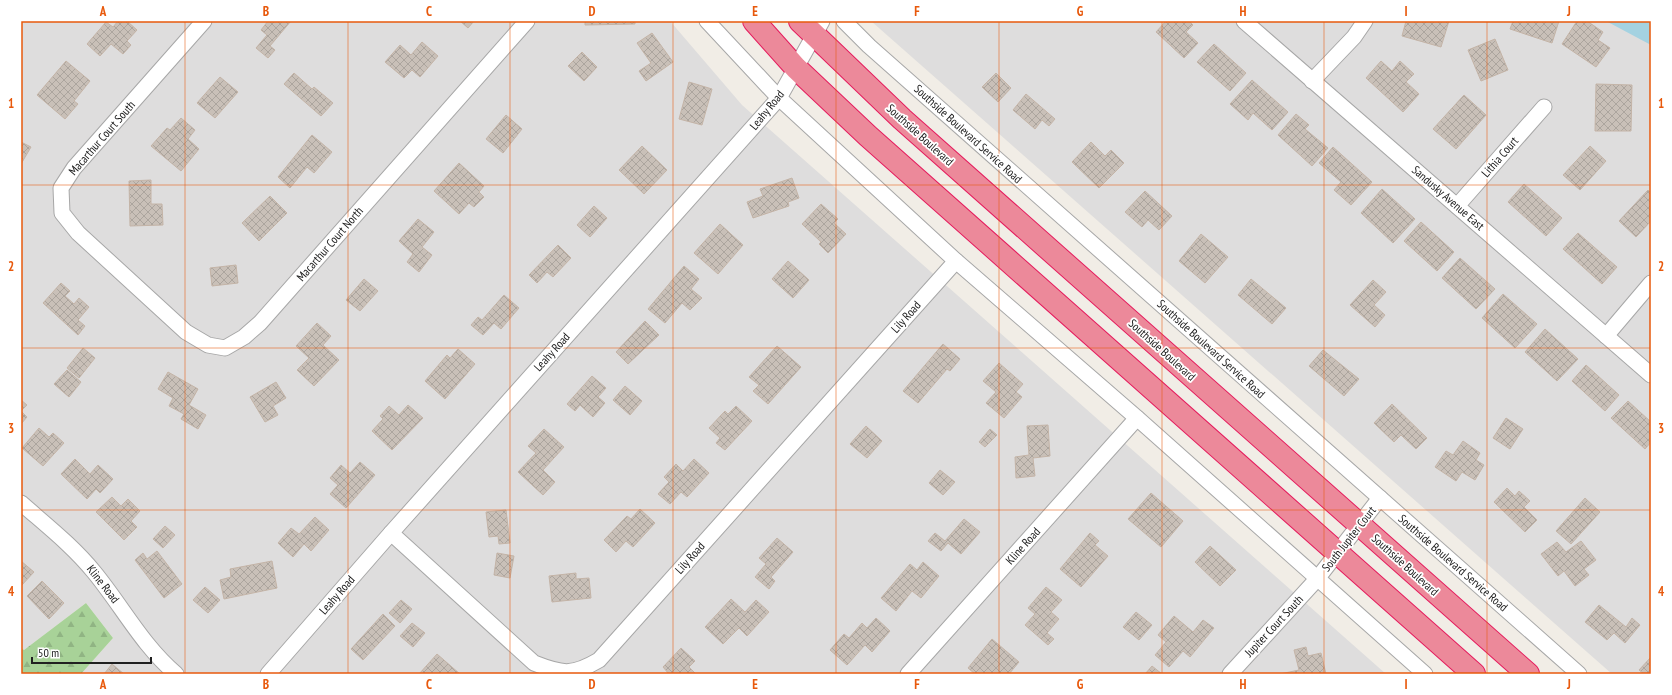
<svg xmlns="http://www.w3.org/2000/svg" width="1672" height="695" font-family="'PT Sans Narrow',sans-serif">
<defs>
<pattern id="forest-firs" width="22" height="20" patternUnits="userSpaceOnUse"><rect width="22" height="20" fill="#a8d298"/><path d="M5 1l3.5 6h-7zM16 11l3.5 6h-7z" fill="#90b483"/></pattern>
<pattern id="building-cross-hatch" width="8" height="8" patternUnits="userSpaceOnUse"><rect width="8" height="8" fill="#c9c0b8"/><path d="M0 0l8 8M0 8l8-8" fill="none" stroke="#aca59e"/></pattern>
</defs>
<rect width="100%" height="100%" fill="#f1ede6"/>
<!-- residential -->
<g fill="#dedddd">
<path d="M21,21H670L742,105L1386,674H81L113,638L86,603L24,650L21,648Z"/>
<path d="M871,21H1651V674H1612Z"/>
</g>
<!-- forest -->
<path fill="url(#forest-firs)" d="M86,603L113,638L81,674H21V648L24,650Z"/>
<!-- water -->
<path fill="#a4d2e1" d="M1606,21H1651V45Z"/>
<!-- building -->
<g fill="url(#building-cross-hatch)" stroke="#c4b4a7">
<path d="M118,21H127L137,30L127,41L131,45L123,54L111,44L100,56L87,44L106,22L113,27Z"/>
<path d="M268,21H291L270,46L275,50L268,58L256,48L267,35L261,30Z"/>
<path d="M460,21H474L468,28Z"/>
<path d="M585,21H635V24L585,25Z"/>
<path d="M1166,21H1189L1193,25L1186,32L1198,43L1184,58L1156,32Z"/>
<path d="M1406,21H1449L1441,47L1402,36Z"/>
<path d="M1513,21H1559L1552,43L1510,29Z"/>
<path d="M1577,21H1587L1603,32L1598,40L1610,48L1596,67L1562,44Z"/>
<path d="M652,33L673,62L646,81L639,71L651,63L637,43Z"/>
<path d="M1495,39L1508,70L1481,81L1468,50Z"/>
<path d="M422,42L438,56L420,77L412,70L404,78L385,62L400,45L411,55Z"/>
<path d="M1214,44L1246,73L1230,91L1197,62Z"/>
<path d="M582,52L597,67L584,81L568,66Z"/>
<path d="M66,61L90,81L74,101L78,104L65,119L37,95Z"/>
<path d="M1381,61L1392,71L1400,61L1414,74L1406,82L1419,94L1403,112L1366,78Z"/>
<path d="M294,73L312,89L314,87L333,103L321,116L284,84Z"/>
<path d="M996,73L1011,88L998,102L982,87Z"/>
<path d="M220,77L238,92L215,118L197,103Z"/>
<path d="M1252,80L1288,112L1272,130L1253,113L1248,120L1230,104Z"/>
<path d="M689,82L712,89L702,125L679,119Z"/>
<path d="M1596,84L1632,85L1631,131H1595Z"/>
<path d="M1026,94L1055,119L1049,126L1042,120L1035,129L1013,110Z"/>
<path d="M1464,95L1486,115L1456,149L1433,129Z"/>
<path d="M1296,114L1309,125L1305,129L1328,148L1312,166L1278,135Z"/>
<path d="M506,115L522,129L503,153L486,139Z"/>
<path d="M181,118L195,130L188,139L199,149L181,171L151,146L167,128L170,130Z"/>
<path d="M312,135L332,152L314,173L307,167L290,188L278,177Z"/>
<path d="M21,142L31,147L21,164Z"/>
<path d="M1091,142L1105,156L1111,150L1124,163L1099,188L1072,162Z"/>
<path d="M642,146L667,170L644,194L619,170Z"/>
<path d="M1590,146L1606,161L1580,190L1563,175Z"/>
<path d="M1333,147L1372,182L1351,205L1334,190L1341,182L1319,163Z"/>
<path d="M459,163L484,186L479,192L484,197L474,207L469,203L459,214L434,191Z"/>
<path d="M792,178L799,198L788,202L789,206L753,218L747,202L763,196L760,189Z"/>
<path d="M151,180V204H162L163,225L130,226L129,181Z"/>
<path d="M1524,184L1562,218L1546,236L1508,202Z"/>
<path d="M1382,189L1415,219L1393,243L1361,213Z"/>
<path d="M1648,190L1651,193V221L1636,237L1619,221Z"/>
<path d="M1145,191L1172,216L1159,230L1148,220L1142,227L1125,212Z"/>
<path d="M270,196L287,213L259,241L242,223Z"/>
<path d="M821,204L838,219L834,223L846,234L828,253L819,244L821,242L802,224Z"/>
<path d="M594,206L607,218L590,237L577,225Z"/>
<path d="M418,219L434,232L422,247L432,255L419,272L407,262L413,254L399,241Z"/>
<path d="M1421,222L1454,252L1437,271L1404,241Z"/>
<path d="M720,224L743,245L718,274L694,253Z"/>
<path d="M1578,233L1617,267L1602,284L1563,249Z"/>
<path d="M1201,234L1228,257L1205,283L1179,261Z"/>
<path d="M558,245L571,258L553,277L547,272L537,283L529,275Z"/>
<path d="M1460,258L1495,289L1476,309L1442,278Z"/>
<path d="M788,261L809,280L793,298L772,279Z"/>
<path d="M236,265L238,283L212,286L210,268Z"/>
<path d="M684,266L699,279L691,289L702,298L690,310L682,303L665,323L648,309Z"/>
<path d="M364,279L378,291L360,311L346,300Z"/>
<path d="M1251,279L1286,308L1272,324L1238,295Z"/>
<path d="M1373,280L1386,292L1374,305L1385,315L1375,327L1350,305Z"/>
<path d="M61,283L70,291L65,296L74,304L79,298L89,307L78,320L85,326L78,335L43,303Z"/>
<path d="M1503,294L1537,324L1515,348L1482,318Z"/>
<path d="M504,295L519,308L501,329L494,323L483,335L471,325L478,317L482,320Z"/>
<path d="M645,321L659,335L628,364L616,352Z"/>
<path d="M317,323L331,336L323,345L339,360L314,386L297,370L309,358L296,346Z"/>
<path d="M1545,329L1578,359L1557,381L1525,352Z"/>
<path d="M943,344L960,359L950,371L947,369L918,403L903,391Z"/>
<path d="M777,346L801,367L768,404L753,391L759,385L749,377Z"/>
<path d="M83,348L95,358L79,378L67,368Z"/>
<path d="M458,349L475,364L445,399L425,381L447,355L450,358Z"/>
<path d="M1323,350L1359,379L1344,396L1309,366Z"/>
<path d="M999,363L1023,384L1016,392L1022,397L1004,418L986,403L996,392L983,381Z"/>
<path d="M1586,365L1619,395L1605,411L1572,381Z"/>
<path d="M67,370L81,382L69,397L54,384Z"/>
<path d="M168,372L198,389L189,405L206,415L198,429L181,419L184,414L169,406L173,398L158,389Z"/>
<path d="M592,376L606,388L598,397L605,403L593,417L580,405L575,411L567,404Z"/>
<path d="M276,382L286,398L273,406L278,415L265,422L250,397Z"/>
<path d="M625,386L642,401L630,415L613,400Z"/>
<path d="M21,400L27,405L21,411L27,417L21,424Z"/>
<path d="M1628,401L1651,422V442L1645,449L1611,418Z"/>
<path d="M1392,404L1427,438L1416,449L1401,435L1394,442L1374,423Z"/>
<path d="M408,405L423,418L392,450L372,431L383,419L380,416L389,406L399,415Z"/>
<path d="M736,406L752,421L725,450L716,443L720,438L709,428L725,411L728,414Z"/>
<path d="M1506,418L1523,429L1510,449L1493,438Z"/>
<path d="M1048,425L1050,456L1033,458L1035,476L1016,478L1015,457L1029,455L1027,426Z"/>
<path d="M866,426L882,441L867,458L850,444Z"/>
<path d="M39,428L49,437L53,433L64,443L43,466L22,448Z"/>
<path d="M544,429L564,447L543,470L555,482L543,495L518,472L536,453L528,446Z"/>
<path d="M990,429L997,435L985,447L979,442Z"/>
<path d="M1463,441L1480,453L1476,460L1484,465L1475,480L1462,472L1456,481L1435,467L1446,451L1453,455Z"/>
<path d="M75,459L90,474L98,465L113,479L100,493L96,489L87,499L61,474Z"/>
<path d="M694,459L709,473L687,497L681,492L670,504L658,494L669,482L664,477L676,464L683,471Z"/>
<path d="M360,462L375,475L346,508L330,494L338,485L330,478L341,465L350,473Z"/>
<path d="M940,470L955,482L943,495L929,483Z"/>
<path d="M1507,488L1515,496L1519,491L1530,501L1524,507L1537,520L1525,532L1494,502Z"/>
<path d="M1151,493L1183,521L1161,547L1128,519Z"/>
<path d="M112,497L121,506L128,499L140,511L131,521L137,527L124,540L96,512Z"/>
<path d="M1585,498L1600,512L1571,544L1556,531Z"/>
<path d="M640,509L655,523L633,547L626,541L616,552L604,540L627,516L631,519Z"/>
<path d="M506,510L510,543L499,544L498,536L489,537L486,512Z"/>
<path d="M315,517L329,530L311,551L304,544L293,557L278,543L291,528L299,534Z"/>
<path d="M964,519L980,532L961,554L948,543L941,551L928,541L935,533L945,541Z"/>
<path d="M165,526L175,535L163,548L153,539Z"/>
<path d="M1090,533L1099,541L1095,545L1108,556L1081,587L1060,569Z"/>
<path d="M777,538L793,552L771,577L775,581L769,589L755,577L766,564L759,558Z"/>
<path d="M1581,541L1596,560L1584,569L1589,575L1575,586L1564,571L1558,576L1541,554L1557,542L1566,552Z"/>
<path d="M1210,546L1236,570L1220,586L1195,562Z"/>
<path d="M157,551L182,584L164,598L135,560L143,553L147,559Z"/>
<path d="M497,553L514,556L510,578L494,575Z"/>
<path d="M21,561L34,572L21,586Z"/>
<path d="M272,561L277,588L224,599L220,580L231,577L230,569Z"/>
<path d="M923,562L939,576L921,598L912,591L896,611L881,598L910,564L917,570Z"/>
<path d="M576,573V579L589,578L591,598L552,602L549,576Z"/>
<path d="M42,581L64,603L49,619L27,596Z"/>
<path d="M205,587L220,600L208,613L193,600Z"/>
<path d="M1046,587L1062,600L1051,612L1059,619L1047,633L1054,639L1048,645L1025,625L1035,614L1028,608Z"/>
<path d="M731,599L745,612L756,600L769,612L747,636L739,628L723,644L705,627Z"/>
<path d="M401,600L412,609L400,623L389,613Z"/>
<path d="M1599,605L1626,627L1632,618L1640,625L1625,643L1614,633L1607,640L1585,622Z"/>
<path d="M1136,612L1152,625L1139,640L1123,627Z"/>
<path d="M383,614L395,626L363,660L351,649Z"/>
<path d="M1174,616L1193,632L1203,620L1214,628L1190,657L1183,651L1169,667L1155,655L1166,642L1158,635Z"/>
<path d="M876,618L890,631L872,652L865,645L847,665L830,650L844,634L849,638L862,623L867,628Z"/>
<path d="M412,623L425,633L413,647L400,636Z"/>
<path d="M992,639L1019,662L1009,674H975L968,668Z"/>
<path d="M1306,647L1308,656L1321,653L1326,674H1280L1299,670L1294,650Z"/>
<path d="M681,648L695,661L689,667L696,674H669L663,667Z"/>
<path d="M437,654L460,674H419Z"/>
<path d="M1651,657V674H1644L1639,670Z"/>
<path d="M112,664L124,674H104Z"/>
<path d="M1152,666L1162,674H1145Z"/>
</g>
<g fill="none" stroke-linecap="round" stroke-linejoin="round">
<defs>
<g id="street">
<path d="M204,21L74,168L61,188L62,213L78,233L186,332L208,345L225,348L244,337L260,323L527,21"/>
<path d="M707,21L779,98L956,261L1137,418L1425,674"/>
<path d="M844,21L869,46L1579,674"/>
<path d="M1244,21L1651,375"/>
<path d="M1312,81L1354,37L1365,21"/>
<path d="M1457,206L1544,107"/>
<path d="M1606,336L1651,283"/>
<path d="M21,503C46,525 73,546 94,572C122,606 142,645 176,674"/>
<path d="M391,533L534,663C562,674 572,676 599,660L956,261"/>
<path d="M268,674L391,533L779,98L822,21"/>
<path d="M908,674L1137,418"/>
<path d="M1230,674L1317,579L1380,498"/>
</g>
<g id="highway">
<path d="M754,21L796,68L868,136L1474,674"/>
<path d="M800,21L902,119L1528,674"/>
</g>
</defs>
<!-- street casing -->
<use href="#street" stroke="#a7a7a7" stroke-width="17"/>
<!-- highway casing -->
<use href="#highway" stroke="#e51c5e" stroke-width="24"/>
<!-- street -->
<use href="#street" stroke="#fff" stroke-width="15"/>
<!-- highway -->
<use href="#highway" stroke="#ec899a" stroke-width="22"/>
</g>
<!-- grid -->
<path fill="none" stroke="#e8590c" stroke-width="1" stroke-opacity="0.55" d="M185,21V674M348,21V674M510,21V674M673,21V674M836,21V674M999,21V674M1162,21V674M1324,21V674M1487,21V674M21,185H1651M21,348H1651M21,510H1651"/>
<g text-anchor="middle" stroke-width="3.5" stroke-linejoin="round" paint-order="stroke">
<!-- street labels -->
<g font-size="12" fill="#202020" stroke="#fff">
<text transform="translate(767 110) rotate(-51)" y="4">Leahy Road</text>
<text transform="translate(968 134) rotate(42)" y="4">Southside Boulevard Service Road</text>
<text transform="translate(920 135) rotate(42)" y="4">Southside Boulevard</text>
<text transform="translate(102 138) rotate(-49)" y="4">Macarthur Court South</text>
<text transform="translate(1500 157) rotate(-49)" y="4">Lithia Court</text>
<text transform="translate(1448 198) rotate(41)" y="4">Sandusky Avenue East</text>
<text transform="translate(330 244) rotate(-49)" y="4">Macarthur Court North</text>
<text transform="translate(906 317) rotate(-48)" y="4">Lily Road</text>
<text transform="translate(1211 349) rotate(42)" y="4">Southside Boulevard Service Road</text>
<text transform="translate(1162 350) rotate(42)" y="4">Southside Boulevard</text>
<text transform="translate(552 352) rotate(-48)" y="4">Leahy Road</text>
<text transform="translate(1349 539) rotate(-52)" y="4">South Jupiter Court</text>
<text transform="translate(1023 546) rotate(-48)" y="4">Kline Road</text>
<text transform="translate(690 558) rotate(-48)" y="4">Lily Road</text>
<text transform="translate(1453 563) rotate(41)" y="4">Southside Boulevard Service Road</text>
<text transform="translate(1405 565) rotate(42)" y="4">Southside Boulevard</text>
<text transform="translate(103 584) rotate(52)" y="4">Kline Road</text>
<text transform="translate(337 595) rotate(-49)" y="4">Leahy Road</text>
<text transform="translate(1274 626) rotate(-47)" y="4">Jupiter Court South</text>
</g>
</g>
<!-- border -->
<rect width="1672" height="695" fill="none" stroke="#ffffff" stroke-width="44"/>
<!-- scale -->
<path d="M32 657v6h119v-6" fill="none" stroke="#202020" stroke-width="2"/>
<text x="38" y="657" font-size="12" fill="#202020" stroke="#ffffff" stroke-width="3" paint-order="stroke">50 m</text>
<rect x="22" y="22" width="1628" height="651" fill="none" stroke="#e8590c" stroke-width="1.5"/>
<g font-size="13" text-anchor="middle" font-weight="bold" fill="#e8590c">
<text x="103" y="16">A</text>
<text x="266" y="16">B</text>
<text x="429" y="16">C</text>
<text x="592" y="16">D</text>
<text x="755" y="16">E</text>
<text x="917" y="16">F</text>
<text x="1080" y="16">G</text>
<text x="1243" y="16">H</text>
<text x="1406" y="16">I</text>
<text x="1569" y="16">J</text>
<text x="11" y="108">1</text>
<text x="1661" y="108">1</text>
<text x="11" y="271">2</text>
<text x="1661" y="271">2</text>
<text x="11" y="433">3</text>
<text x="1661" y="433">3</text>
<text x="11" y="596">4</text>
<text x="1661" y="596">4</text>
<text x="103" y="689">A</text>
<text x="266" y="689">B</text>
<text x="429" y="689">C</text>
<text x="592" y="689">D</text>
<text x="755" y="689">E</text>
<text x="917" y="689">F</text>
<text x="1080" y="689">G</text>
<text x="1243" y="689">H</text>
<text x="1406" y="689">I</text>
<text x="1569" y="689">J</text>
</g>
</svg>
